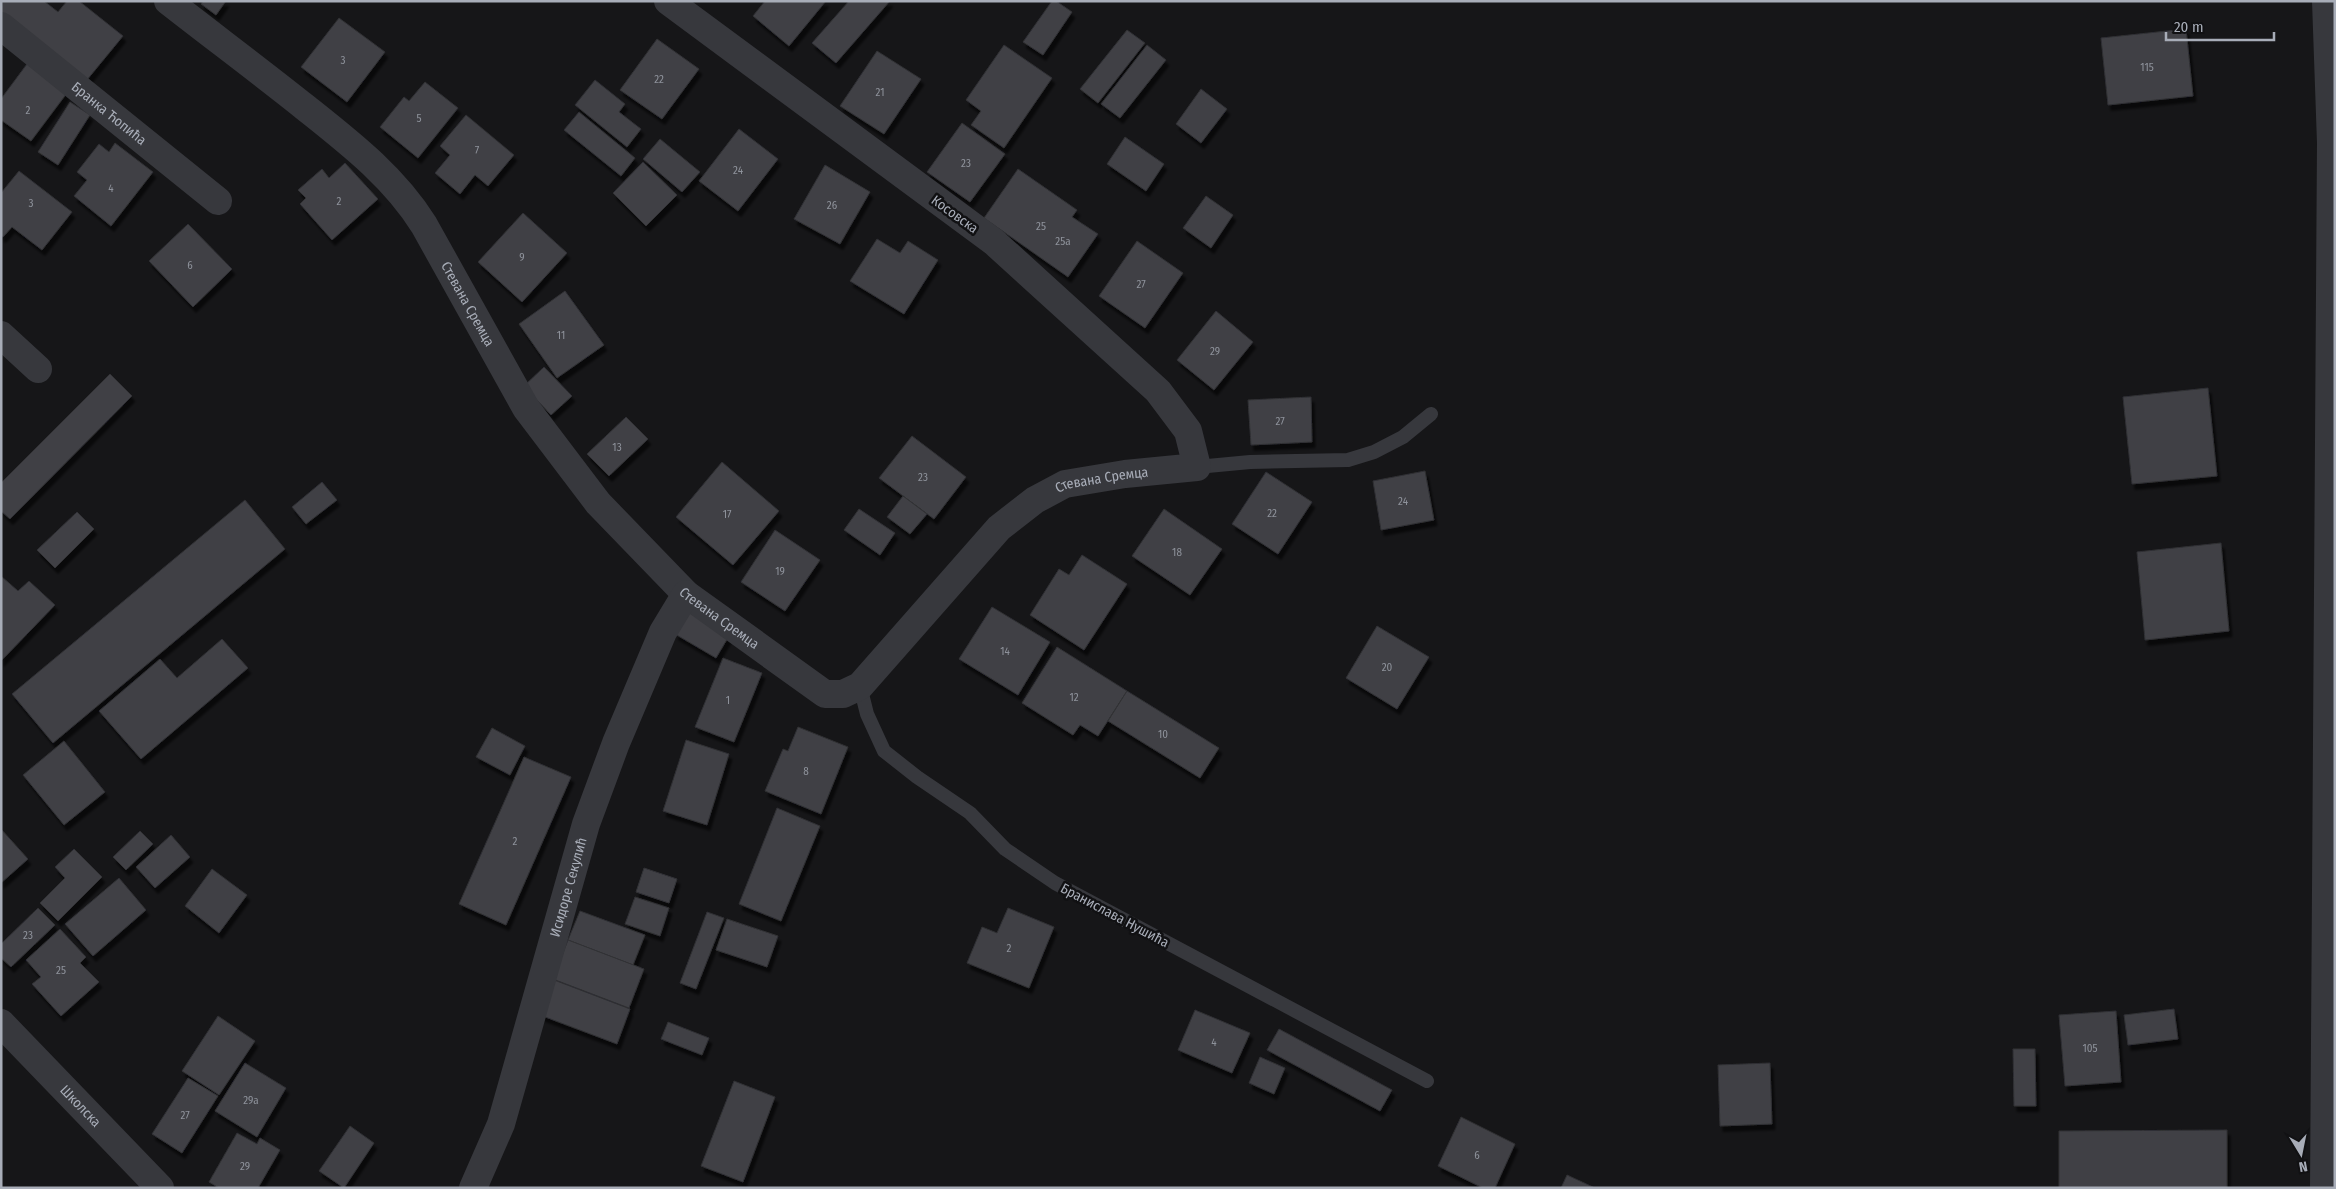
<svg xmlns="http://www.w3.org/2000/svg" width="2336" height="1189" font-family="'Fira Sans Condensed',sans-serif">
<defs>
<filter id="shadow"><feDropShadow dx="3" dy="5.5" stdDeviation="1" flood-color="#0009"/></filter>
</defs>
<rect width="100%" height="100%" fill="#161618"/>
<!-- building -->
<g fill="#404145" stroke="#303034" filter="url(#shadow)">
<path d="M2,1H44L58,12L67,1H79L123,36L86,81L1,12Z"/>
<path d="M203,1H226L216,15L201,4Z"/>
<path d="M765,1H826L789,46L753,16Z"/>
<path d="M849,1H890L836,63L812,43Z"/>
<path d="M1052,1H1056L1072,12L1043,55L1023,42Z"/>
<path d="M339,18L385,52L347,102L301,67Z"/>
<path d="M2186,29L2193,96L2108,105L2101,38Z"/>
<path d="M1127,30L1145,43L1098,103L1080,89Z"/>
<path d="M657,39L699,69L662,119L620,90Z"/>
<path d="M1004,45L1052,78L1004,148L971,125L981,111L966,100Z"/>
<path d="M1147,45L1166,60L1120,118L1101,104Z"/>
<path d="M877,51L921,79L884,134L840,106Z"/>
<path d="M27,64L67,93L31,141L1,120V99Z"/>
<path d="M595,80L625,104L619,112L641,129L627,147L575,105Z"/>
<path d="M425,82L458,108L418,158L380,127L404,97L409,101Z"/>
<path d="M1201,89L1227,109L1201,143L1176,124Z"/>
<path d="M70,102L90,115L58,165L38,152Z"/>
<path d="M579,112L635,158L621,176L564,130Z"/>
<path d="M466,115L514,155L488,186L475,175L460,194L435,173L450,155L440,146Z"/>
<path d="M962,123L1005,154L970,202L927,172Z"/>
<path d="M739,129L778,159L738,211L699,181Z"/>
<path d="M1125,137L1164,164L1146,191L1107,164Z"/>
<path d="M660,139L700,172L682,192L643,159Z"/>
<path d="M115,143L153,172L111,226L74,196L87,180L77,172L99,144L109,152Z"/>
<path d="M643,162L677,195L646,226L613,193Z"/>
<path d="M345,163L378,199L332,240L300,204L306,198L298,190L322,169L329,178Z"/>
<path d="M825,165L870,192L840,244L794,219Z"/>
<path d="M1018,169L1077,210L1072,217L1098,234L1068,277L984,218Z"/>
<path d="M19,171L72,212L42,250L12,227L3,237L1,236V193Z"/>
<path d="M1206,196L1233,215L1211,248L1183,228Z"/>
<path d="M523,213L567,253L522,302L478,262Z"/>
<path d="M188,224L232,269L193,307L149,261Z"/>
<path d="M877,239L900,253L908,241L938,260L904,314L850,281Z"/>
<path d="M1137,241L1183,273L1145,328L1099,296Z"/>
<path d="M565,291L604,345L557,378L519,324Z"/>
<path d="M1216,311L1253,342L1214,390L1177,360Z"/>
<path d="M544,367L572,396L551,415L524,386Z"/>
<path d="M110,374L132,396L10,519L1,511V483Z"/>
<path d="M2208,388L2217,476L2132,484L2123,397Z"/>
<path d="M1311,397L1312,442L1251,445L1248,400Z"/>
<path d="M626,417L648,439L609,476L587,454Z"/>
<path d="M912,436L966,477L934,519L879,478Z"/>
<path d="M722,462L779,511L733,565L676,517Z"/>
<path d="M1425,471L1434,520L1381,530L1373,481Z"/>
<path d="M1266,472L1312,502L1278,554L1232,524Z"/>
<path d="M322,482L337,500L306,524L292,507Z"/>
<path d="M903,496L927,514L910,534L887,517Z"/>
<path d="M245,500L285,549L53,743L12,694Z"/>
<path d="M859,509L895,533L880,555L844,530Z"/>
<path d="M1164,509L1222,549L1190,595L1132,556Z"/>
<path d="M77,512L94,529L55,568L37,550Z"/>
<path d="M775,530L820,560L785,611L741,582Z"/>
<path d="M2221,543L2229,631L2145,640L2137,552Z"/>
<path d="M1082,555L1127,584L1084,650L1030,615L1059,569L1069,575Z"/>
<path d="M1,576L18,591L29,581L55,605L1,661Z"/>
<path d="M992,607L1050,642L1018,695L959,659Z"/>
<path d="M688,612L729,636L716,658L675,634Z"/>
<path d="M1377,626L1429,657L1397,709L1346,678Z"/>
<path d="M222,639L248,668L141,759L99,711L160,659L177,678Z"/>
<path d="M1057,647L1127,691L1098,736L1080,725L1073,735L1022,703Z"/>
<path d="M723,658L762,673L734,742L695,727Z"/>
<path d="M1127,691L1219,748L1200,778L1108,721Z"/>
<path d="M798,727L848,747L821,814L765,791L783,749L788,751Z"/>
<path d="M492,728L525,746L510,775L476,757Z"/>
<path d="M686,740L729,754L707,825L663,811Z"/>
<path d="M64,741L105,792L64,825L23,775Z"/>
<path d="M524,757L571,777L506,925L459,904Z"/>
<path d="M777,808L820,826L781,921L739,904Z"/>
<path d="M1,829L28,859L1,883Z"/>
<path d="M140,831L153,844L126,870L113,857Z"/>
<path d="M171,835L190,857L155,888L136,867Z"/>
<path d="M74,849L102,877L58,921L40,903L65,878L55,867Z"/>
<path d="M644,868L677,879L669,903L636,892Z"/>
<path d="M212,869L247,895L219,933L185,906Z"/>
<path d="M119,878L146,910L93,956L65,924Z"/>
<path d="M635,897L669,908L660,936L625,924Z"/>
<path d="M38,908L55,925L11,967L1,958V944Z"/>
<path d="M1008,908L1054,927L1029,988L967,963L982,927L997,933Z"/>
<path d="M580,911L645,935L633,965L568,940Z"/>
<path d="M707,912L724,918L696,989L680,983Z"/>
<path d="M727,919L778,936L767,967L716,950Z"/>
<path d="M60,929L86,957L80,963L99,982L61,1016L32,984L41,977L26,960Z"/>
<path d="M568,940L644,969L629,1008L553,979Z"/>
<path d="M554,980L630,1009L617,1044L540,1015Z"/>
<path d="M2174,1009L2178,1039L2128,1045L2124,1015Z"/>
<path d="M1195,1010L1250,1033L1232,1073L1178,1050Z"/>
<path d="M2116,1011L2121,1082L2065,1086L2059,1015Z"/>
<path d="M218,1016L255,1041L219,1095L182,1071Z"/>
<path d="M668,1022L709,1038L702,1055L661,1039Z"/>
<path d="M1279,1029L1392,1090L1380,1111L1267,1050Z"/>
<path d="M2013,1049H2035L2036,1106H2014Z"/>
<path d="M1260,1057L1285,1068L1274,1094L1249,1083Z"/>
<path d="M245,1063L286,1088L257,1137L215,1111Z"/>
<path d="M1770,1063L1772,1124L1720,1126L1718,1065Z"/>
<path d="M188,1078L218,1096L182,1153L152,1134Z"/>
<path d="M734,1081L775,1097L743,1182L701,1166Z"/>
<path d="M1461,1117L1515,1144L1495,1188H1483L1438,1166Z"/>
<path d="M350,1126L374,1143L344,1188L319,1171Z"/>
<path d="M2227,1130V1188H2059V1131Z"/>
<path d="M237,1133L257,1144L260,1138L280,1150L258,1188H219L209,1182Z"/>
<path d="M1567,1175L1595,1188H1561Z"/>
</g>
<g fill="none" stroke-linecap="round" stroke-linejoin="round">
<!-- service -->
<g stroke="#37383d" stroke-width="14">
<path d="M1197,467L1250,462L1348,460L1374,452L1403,437L1431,414"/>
<path d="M860,686L867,714L884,751L917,777L970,813L1005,849L1055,883L1427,1081"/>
</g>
<!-- minor -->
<g stroke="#37383d" stroke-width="28">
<path id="s1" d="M168,1C214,37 261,72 306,108C350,143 394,177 424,225L526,408L598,503L686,594L825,694H843L860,686L999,528L1035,500L1065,484L1125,474L1197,467L1188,431L1158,391L994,242L668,1"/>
<path id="s2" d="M1,26L218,201"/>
<path d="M1,335L38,369"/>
<path id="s3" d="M1,1023L160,1188"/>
<path id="s4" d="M473,1188L501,1124L586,824L616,743L663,632L686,594"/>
<path d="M2324,1188L2331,143L2326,1"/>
</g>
</g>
<g text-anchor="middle" stroke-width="5" stroke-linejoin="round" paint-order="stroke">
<!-- number labels -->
<g font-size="11" fill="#8e929b">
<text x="343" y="64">3</text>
<text x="2147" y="71">115</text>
<text x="659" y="83">22</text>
<text x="880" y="96">21</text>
<text x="28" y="114">2</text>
<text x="419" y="122">5</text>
<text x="477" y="154">7</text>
<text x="966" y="167">23</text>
<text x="738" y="174">24</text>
<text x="111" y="192">4</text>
<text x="339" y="205">2</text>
<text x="31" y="207">3</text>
<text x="832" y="209">26</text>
<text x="1041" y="230">25</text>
<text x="1063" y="245">25a</text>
<text x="522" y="261">9</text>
<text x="190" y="269">6</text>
<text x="1141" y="288">27</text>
<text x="561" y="339">11</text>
<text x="1215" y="355">29</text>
<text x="1280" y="425">27</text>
<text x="617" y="451">13</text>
<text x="923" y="481">23</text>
<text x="1403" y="505">24</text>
<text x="1272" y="517">22</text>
<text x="727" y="518">17</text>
<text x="1177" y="556">18</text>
<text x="780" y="575">19</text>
<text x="1005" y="655">14</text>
<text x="1387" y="671">20</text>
<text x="1074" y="701">12</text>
<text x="728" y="704">1</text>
<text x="1163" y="738">10</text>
<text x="806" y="775">8</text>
<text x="515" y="845">2</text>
<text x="28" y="939">23</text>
<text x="1009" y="952">2</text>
<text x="61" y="974">25</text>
<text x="1214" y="1046">4</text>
<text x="2090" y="1052">105</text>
<text x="251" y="1104">29a</text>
<text x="185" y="1119">27</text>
<text x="1477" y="1159">6</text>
<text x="245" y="1170">29</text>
</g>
<!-- street labels -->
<g font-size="14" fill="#a8adb8" stroke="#111113">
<text dy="5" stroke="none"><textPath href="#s2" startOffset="139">Бранка Ћопића</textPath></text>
<text transform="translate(955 214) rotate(36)" y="5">Косовска</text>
<text dy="5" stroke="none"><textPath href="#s1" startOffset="432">Стевана Сремца</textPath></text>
<text dy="5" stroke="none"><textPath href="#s1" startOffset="1332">Стевана Сремца</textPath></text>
<text dy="5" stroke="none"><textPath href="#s1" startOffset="838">Стевана Сремца</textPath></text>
<text dy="5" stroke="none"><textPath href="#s4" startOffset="316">Исидоре Секулић</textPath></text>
<text transform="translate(1115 915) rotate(28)" y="5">Бранислава Нушића</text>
<text dy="5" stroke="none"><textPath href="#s3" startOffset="115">Школска</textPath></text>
</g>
</g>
<!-- border -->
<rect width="2336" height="1189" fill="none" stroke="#a8adb8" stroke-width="5"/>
<!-- north arrow -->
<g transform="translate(2301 1154) rotate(170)" stroke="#111113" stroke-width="4" paint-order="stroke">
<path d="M0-4L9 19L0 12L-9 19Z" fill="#a8adb8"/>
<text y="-8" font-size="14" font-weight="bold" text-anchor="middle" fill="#a8adb8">N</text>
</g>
<!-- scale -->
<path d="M2166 32v8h108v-8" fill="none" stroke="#a8adb8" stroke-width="2.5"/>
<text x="2174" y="32" font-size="15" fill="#a8adb8" stroke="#111113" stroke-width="4" paint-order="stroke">20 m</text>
</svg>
